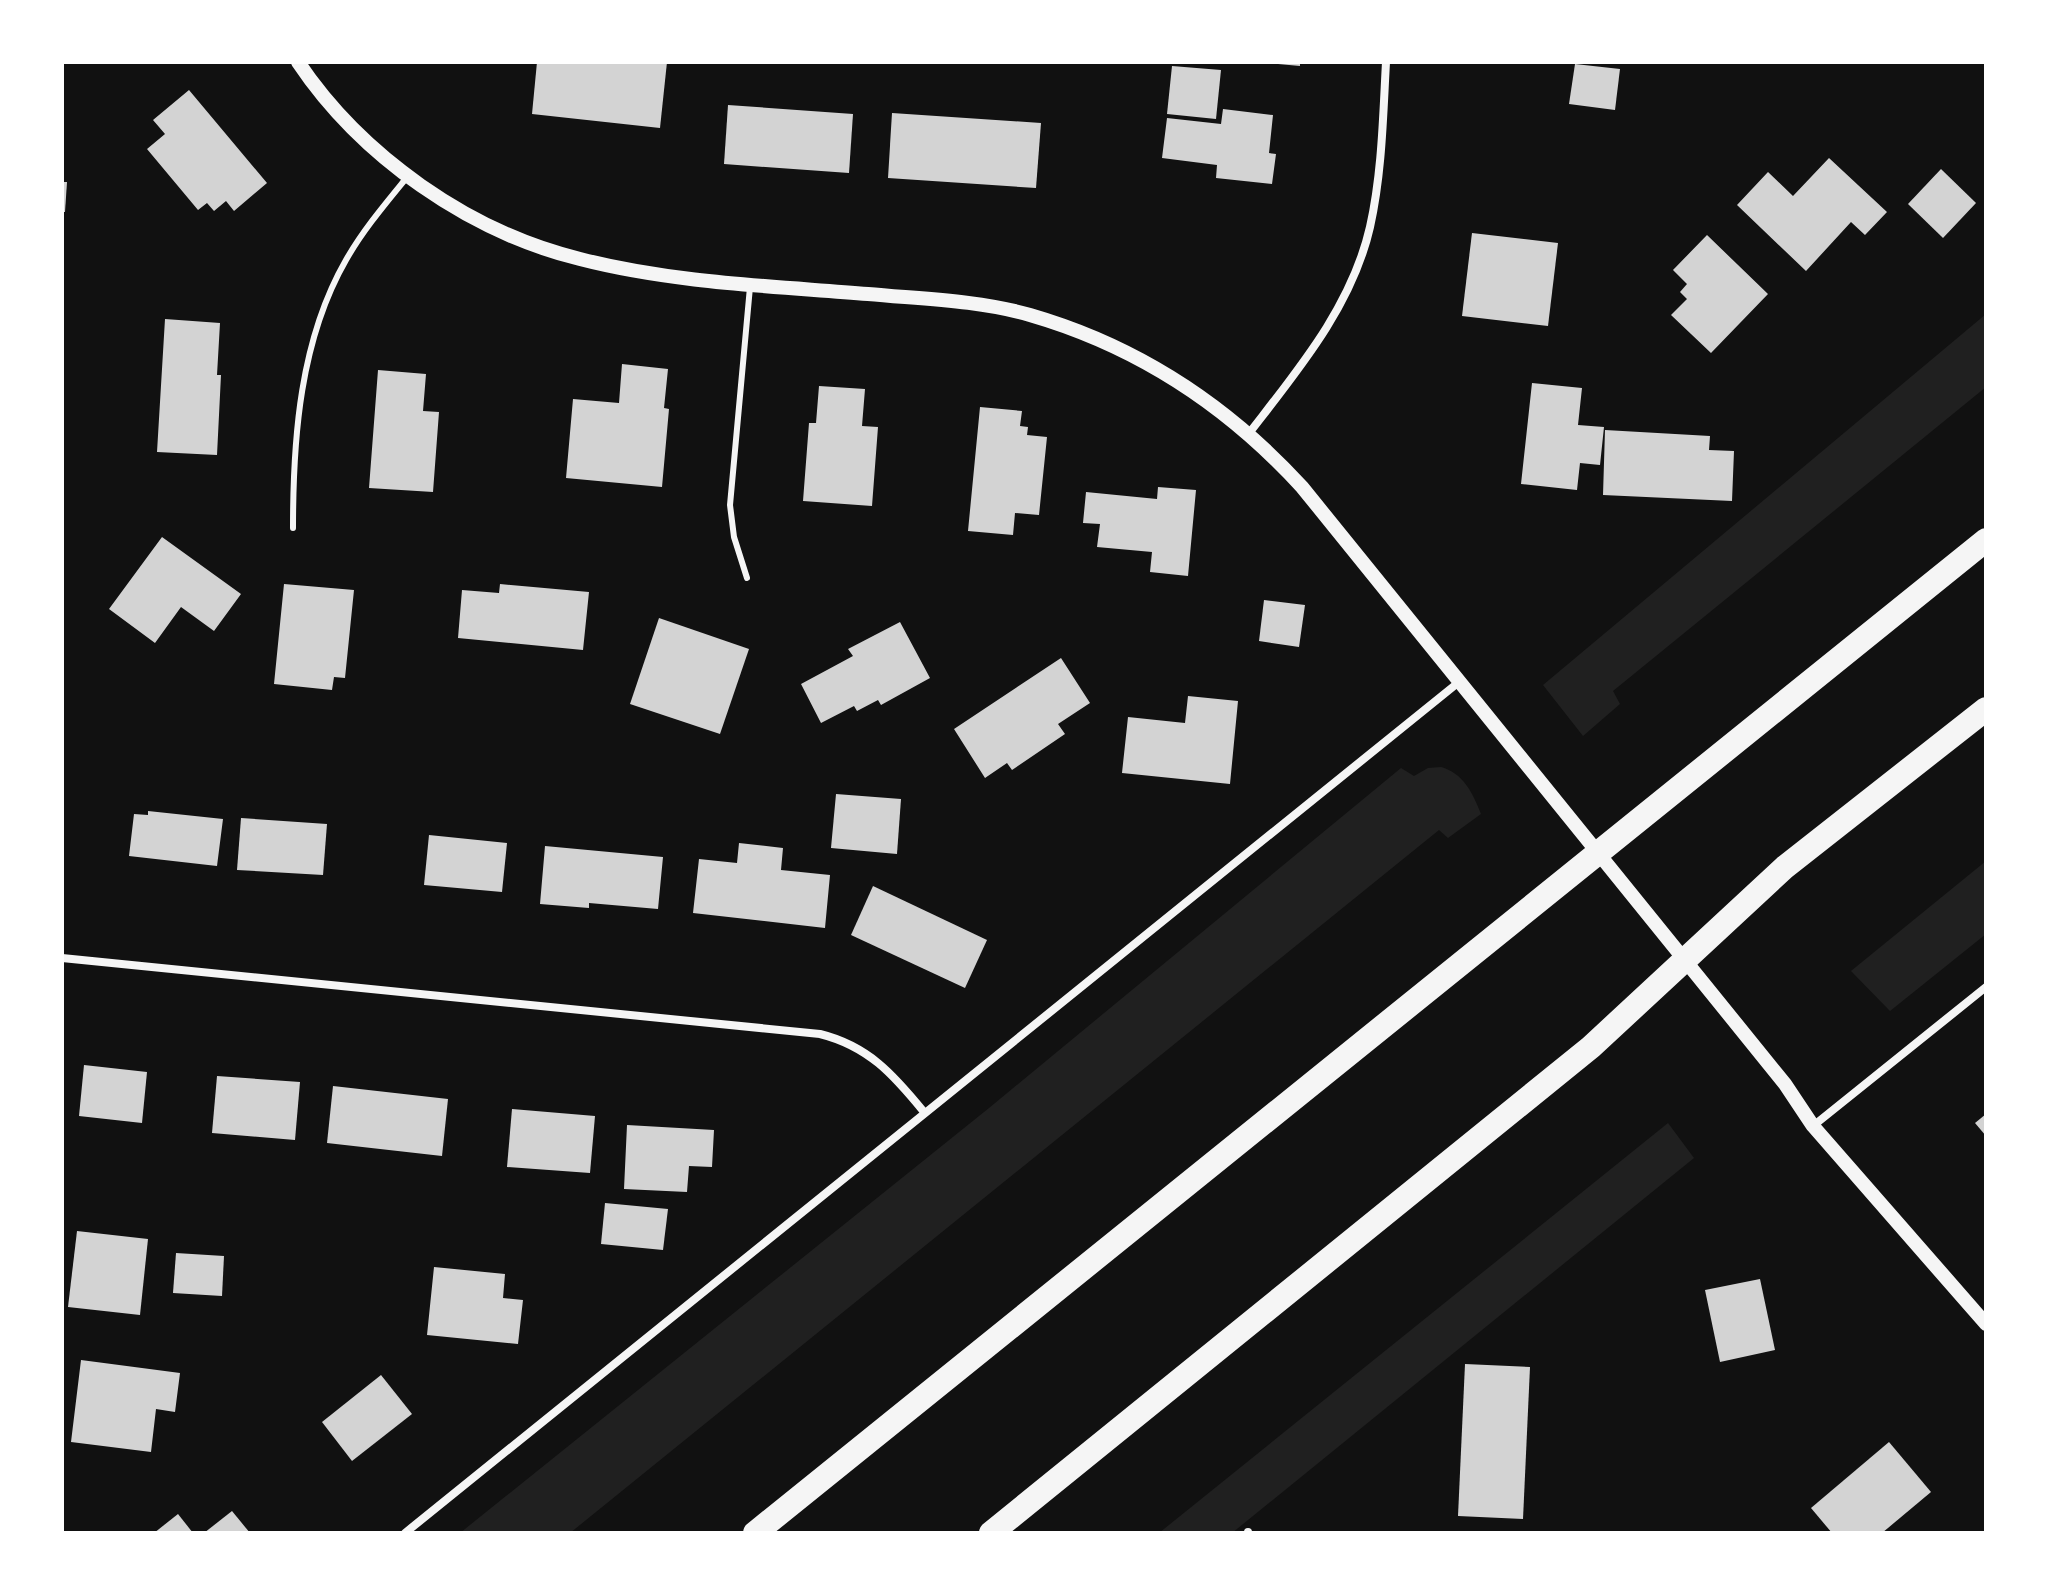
<svg xmlns="http://www.w3.org/2000/svg" width="2048" height="1595" font-family="Montserrat,sans-serif">
<rect width="100%" height="100%" fill="#111"/>
<!-- green -->
<g fill="#202020">
<path d="M1986,314V387L1613,691L1620,704L1583,736L1543,685Z"/>
<path d="M1441,767C1463,773 1473,793 1481,814L1448,838L1439,830L570,1533H460L989,1108L1401,768L1414,776L1428,768Z"/>
<path d="M1986,861V934L1890,1011L1851,971Z"/>
<path d="M1668,1123L1694,1158L1232,1533H1159Z"/>
</g>
<!-- building -->
<g fill="#d3d3d3">
<path d="M537,62H667L660,128L532,114Z"/>
<path d="M1278,62H1300V66L1278,64Z"/>
<path d="M1575,64L1620,69L1615,110L1569,104Z"/>
<path d="M1172,66L1221,70L1216,119L1167,114Z"/>
<path d="M189,90L267,183L234,211L226,201L214,211L207,203L198,210L147,149L165,134L153,120Z"/>
<path d="M728,105L853,114L849,173L724,164Z"/>
<path d="M1223,109L1273,115L1269,153L1276,154L1272,184L1216,178L1217,165L1162,158L1167,118L1221,124Z"/>
<path d="M892,113L1041,123L1036,188L888,178Z"/>
<path d="M1829,158L1887,212L1865,235L1851,222L1806,271L1737,205L1768,172L1793,196Z"/>
<path d="M1941,169L1976,203L1943,238L1908,204Z"/>
<path d="M62,182H67L65,212H62Z"/>
<path d="M1472,233L1558,243L1548,326L1462,316Z"/>
<path d="M1707,235L1768,294L1711,353L1671,315L1687,299L1680,292L1687,284L1673,270Z"/>
<path d="M165,319L220,323L217,375H221L217,455L157,452Z"/>
<path d="M622,364L668,369L664,408L669,409L662,487L566,478L573,399L619,403Z"/>
<path d="M378,370L426,374L423,411L439,412L433,492L369,488Z"/>
<path d="M1532,383L1582,388L1578,425L1604,427L1600,465L1580,463L1577,490L1521,484Z"/>
<path d="M819,386L865,389L862,426L878,427L872,506L803,501L809,423H816Z"/>
<path d="M980,407L1022,411L1020,426L1028,427L1027,435L1047,437L1039,515L1015,513L1013,535L968,531Z"/>
<path d="M1605,430L1710,436L1709,450L1734,451L1732,501L1603,495Z"/>
<path d="M1158,487L1196,490L1188,576L1150,572L1152,552L1097,547L1100,524L1083,523L1086,492L1157,499Z"/>
<path d="M162,537L241,594L214,631L181,607L155,643L109,609Z"/>
<path d="M284,584L354,590L345,678L334,677L332,690L274,684Z"/>
<path d="M500,584L589,592L583,650L458,638L462,590L499,593Z"/>
<path d="M1264,600L1305,605L1299,647L1259,641Z"/>
<path d="M659,618L749,649L720,734L630,704Z"/>
<path d="M900,622L930,678L881,705L878,700L857,711L854,706L821,723L801,684L853,656L848,649Z"/>
<path d="M1061,658L1090,703L1058,724L1065,734L1012,770L1007,763L985,778L954,729Z"/>
<path d="M1188,696L1238,701L1230,784L1122,773L1128,717L1185,723Z"/>
<path d="M836,794L901,799L897,854L831,848Z"/>
<path d="M148,811L223,819L217,866L129,856L134,814L148,815Z"/>
<path d="M241,818L327,824L323,875L237,870Z"/>
<path d="M429,835L507,843L502,892L424,885Z"/>
<path d="M739,843L783,848L781,870L830,875L825,928L693,913L699,859L737,863Z"/>
<path d="M545,846L663,857L658,909L589,903V908L540,904Z"/>
<path d="M873,886L987,940L965,988L851,935Z"/>
<path d="M84,1065L147,1072L142,1123L79,1116Z"/>
<path d="M217,1076L300,1082L295,1140L212,1133Z"/>
<path d="M333,1086L448,1099L442,1156L327,1143Z"/>
<path d="M512,1109L595,1116L590,1173L507,1167Z"/>
<path d="M1986,1114V1136L1975,1123Z"/>
<path d="M627,1125L714,1130L712,1167L689,1166L687,1192L624,1189Z"/>
<path d="M605,1203L668,1209L663,1250L601,1244Z"/>
<path d="M77,1231L148,1239L140,1315L68,1307Z"/>
<path d="M176,1253L224,1256L222,1296L173,1293Z"/>
<path d="M434,1267L505,1274L503,1298L523,1300L518,1344L427,1335Z"/>
<path d="M1760,1279L1775,1350L1720,1362L1705,1290Z"/>
<path d="M81,1360L180,1373L175,1412L156,1409L151,1452L71,1442Z"/>
<path d="M1465,1364L1530,1367L1523,1519L1458,1516Z"/>
<path d="M381,1375L412,1414L352,1461L322,1422Z"/>
<path d="M1889,1442L1931,1492L1882,1533H1832L1811,1508Z"/>
<path d="M232,1511L250,1533H204Z"/>
<path d="M178,1514L193,1533H154Z"/>
</g>
<g fill="none" stroke-linecap="round" stroke-linejoin="round">
<!-- service -->
<g stroke="#f5f5f5" stroke-width="6">
<path d="M293,528C293,438 300,340 346,260C363,230 386,203 408,176"/>
<path d="M747,578L734,537L730,505L750,287"/>
</g>
<!-- minor -->
<g stroke="#f5f5f5" stroke-width="8">
<path d="M1250,432C1298,370 1352,306 1370,227C1382,173 1383,117 1386,62"/>
<path d="M62,958L820,1034C868,1046 893,1074 924,1112"/>
<path d="M1813,1126L1986,987"/>
<path d="M405,1533L1459,682"/>
<path d="M1248,1533V1532"/>
</g>
<!-- tertiary -->
<path stroke="#f5f5f5" stroke-width="14" d="M298,62C361,156 469,232 580,259C673,283 772,286 868,294C921,299 978,300 1030,315C1137,346 1227,405 1302,487L1785,1084L1813,1126L1986,1324"/>
<!-- motorway -->
<g stroke="#f5f5f5" stroke-width="24">
<path d="M755,1533L1986,540"/>
<path d="M991,1533L1591,1047L1785,867L1986,709"/>
</g>
</g>
<!-- border -->
<rect width="2048" height="1595" fill="none" stroke="#ffffff" stroke-width="128"/>
</svg>
